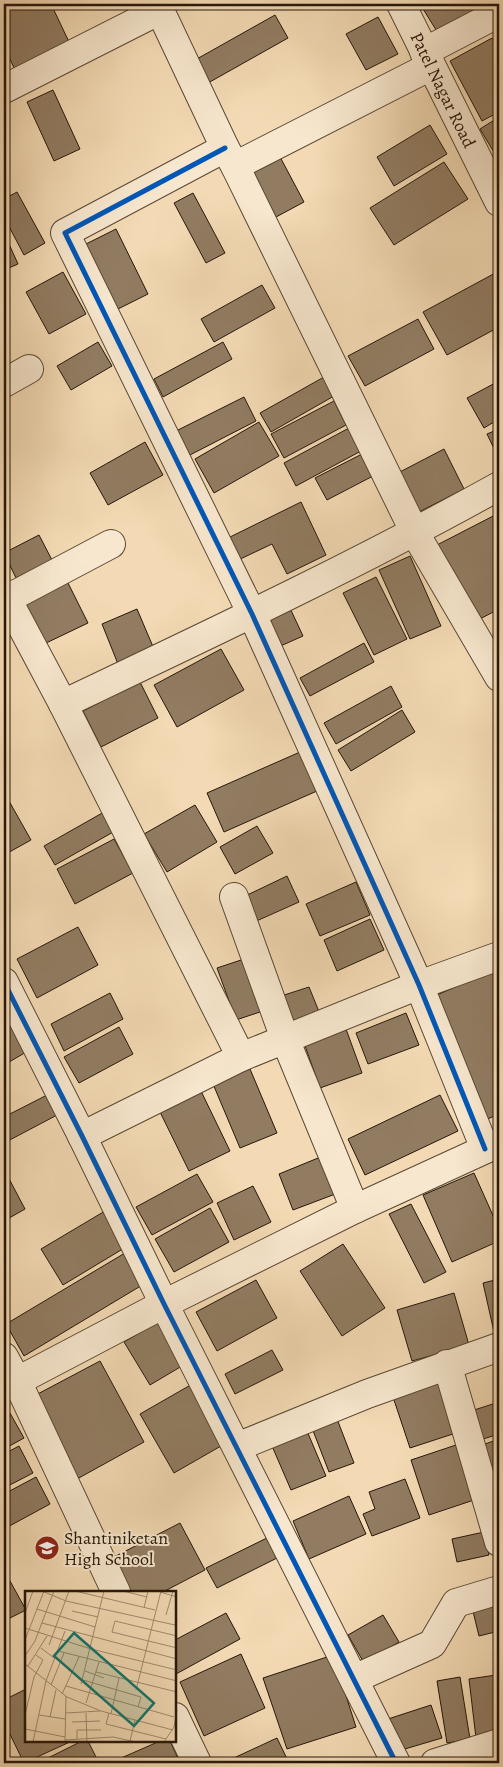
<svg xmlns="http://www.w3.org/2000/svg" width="503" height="1767" font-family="Alegreya,serif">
<rect width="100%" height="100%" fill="#f3dab4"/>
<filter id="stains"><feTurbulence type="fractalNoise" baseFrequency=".004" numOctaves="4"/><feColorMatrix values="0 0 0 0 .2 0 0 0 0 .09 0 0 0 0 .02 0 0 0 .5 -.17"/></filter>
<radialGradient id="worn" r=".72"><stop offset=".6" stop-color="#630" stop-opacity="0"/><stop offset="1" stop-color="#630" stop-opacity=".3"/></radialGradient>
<!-- building -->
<g fill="#917c62" stroke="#26170a">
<path d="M4,4H51L70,44L15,70L4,46Z"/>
<path d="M420,4H486L438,33Z"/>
<path d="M275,15L288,38L208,83L195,60Z"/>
<path d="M378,17L398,54L366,70L346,34Z"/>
<path d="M492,38L499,51V112L482,121L450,61Z"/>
<path d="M53,90L80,149L54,161L27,102Z"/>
<path d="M499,117V151L495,154L480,129Z"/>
<path d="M430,125L447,154L394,186L377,157Z"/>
<path d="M279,155L304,202L276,217L251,169Z"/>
<path d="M444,162L468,199L394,245L370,208Z"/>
<path d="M17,192L45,243L24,255L4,217V199Z"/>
<path d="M193,193L225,253L206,263L174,203Z"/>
<path d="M116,229L148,294L112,312L80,247Z"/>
<path d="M4,233L18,264L4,270Z"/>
<path d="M499,271V327L447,355L423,312Z"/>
<path d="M63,272L86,314L49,334L26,292Z"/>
<path d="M262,285L275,308L214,342L201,319Z"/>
<path d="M418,319L434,349L365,386L348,356Z"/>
<path d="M98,342L112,366L71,390L57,366Z"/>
<path d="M223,342L232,359L163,397L154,379Z"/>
<path d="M324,377L334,396L271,432L260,413Z"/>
<path d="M499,381V419L484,428L467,398Z"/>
<path d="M244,397L256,421L188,456L176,431Z"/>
<path d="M334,401L346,425L284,458L271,434Z"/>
<path d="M259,422L279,456L214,493L195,459Z"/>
<path d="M349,428L361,451L296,486L284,463Z"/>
<path d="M499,429V459L487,434Z"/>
<path d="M145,442L163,475L108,505L90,473Z"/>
<path d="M444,449L464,489L417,513L396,474Z"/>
<path d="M362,454L373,476L327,500L315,478Z"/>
<path d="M301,502L326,555L287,574L272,544L234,562L224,540Z"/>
<path d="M499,513V609L474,622L435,546Z"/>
<path d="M39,535L52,560L16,578L4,553Z"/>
<path d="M410,556L441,626L410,639L379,570Z"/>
<path d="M376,577L407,639L374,655L343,593Z"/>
<path d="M67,581L88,623L44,644L23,603Z"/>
<path d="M289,606L303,636L276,648L262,618Z"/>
<path d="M137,609L154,649L118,664L102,624Z"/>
<path d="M364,643L374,662L310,696L300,678Z"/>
<path d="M221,649L244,690L177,727L154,685Z"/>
<path d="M140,682L158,718L101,747L83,711Z"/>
<path d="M391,686L402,707L336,744L324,723Z"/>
<path d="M402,710L415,732L351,771L338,750Z"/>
<path d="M300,752L317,791L224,832L207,793Z"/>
<path d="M9,801L31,840L4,855V804Z"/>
<path d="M195,805L217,842L167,872L144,834Z"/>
<path d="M104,812L115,831L55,865L44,846Z"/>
<path d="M257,826L273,853L235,874L220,847Z"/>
<path d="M114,839L133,873L75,904L57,869Z"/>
<path d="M287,876L299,902L252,923L241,898Z"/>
<path d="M356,882L370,915L320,936L306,904Z"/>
<path d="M370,919L384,950L337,971L324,940Z"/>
<path d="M78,927L98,965L37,998L17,959Z"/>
<path d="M247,958L266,1010L236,1020L217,968Z"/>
<path d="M495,970L499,981V1114L483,1121L432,997Z"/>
<path d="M309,987L322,1019L290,1030L278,997Z"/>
<path d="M110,993L123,1019L64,1051L51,1024Z"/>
<path d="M406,1013L419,1045L368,1064L356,1033Z"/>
<path d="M9,1018L28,1051L4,1065V1021Z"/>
<path d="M119,1027L133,1054L79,1083L64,1057Z"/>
<path d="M346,1029L362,1073L320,1088L304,1043Z"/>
<path d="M250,1069L277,1133L240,1148L213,1084Z"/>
<path d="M200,1089L230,1151L189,1171L159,1110Z"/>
<path d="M49,1094L59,1114L4,1143V1117Z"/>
<path d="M440,1095L458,1131L365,1175L348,1139Z"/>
<path d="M323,1156L338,1193L293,1210L279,1174Z"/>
<path d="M474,1173L499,1229V1241L452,1262L423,1195Z"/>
<path d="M197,1174L213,1202L152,1235L136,1207Z"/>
<path d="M7,1175L25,1209L4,1221V1176Z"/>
<path d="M253,1186L271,1222L234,1240L217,1203Z"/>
<path d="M411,1204L446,1272L424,1283L389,1214Z"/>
<path d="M210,1208L229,1242L174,1272L155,1239Z"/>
<path d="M105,1211L126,1247L63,1285L41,1249Z"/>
<path d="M343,1244L385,1308L342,1336L300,1271Z"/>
<path d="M125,1253L144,1284L24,1356L6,1324Z"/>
<path d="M499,1279V1331L494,1332L483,1283Z"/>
<path d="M256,1280L277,1318L217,1351L196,1312Z"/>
<path d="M454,1293L469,1345L412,1361L397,1310Z"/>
<path d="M167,1317L192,1360L150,1385L124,1342Z"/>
<path d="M272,1350L283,1370L235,1394L225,1374Z"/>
<path d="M100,1361L144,1442L77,1479L32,1397Z"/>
<path d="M442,1381L459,1432L410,1448L393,1397Z"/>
<path d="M194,1383L228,1442L174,1473L140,1414Z"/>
<path d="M499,1402V1434L480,1440L471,1411Z"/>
<path d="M6,1406L24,1438L4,1449V1408Z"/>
<path d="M337,1419L354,1463L329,1472L312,1428Z"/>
<path d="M307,1431L326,1476L291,1490L272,1446Z"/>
<path d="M499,1439V1477L486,1482L474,1448Z"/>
<path d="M456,1445L474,1500L429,1515L411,1460Z"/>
<path d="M19,1446L33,1473L4,1488V1454Z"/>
<path d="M36,1477L50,1504L4,1529V1494Z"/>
<path d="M405,1479L420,1518L372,1536L363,1514L375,1509L369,1492Z"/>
<path d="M349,1496L366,1534L309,1559L293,1521Z"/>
<path d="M180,1523L205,1570L163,1592H130L112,1558Z"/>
<path d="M484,1532L489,1555L457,1562L452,1539Z"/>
<path d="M275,1534L285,1554L217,1588L206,1568Z"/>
<path d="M4,1572H5L26,1610L4,1621Z"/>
<path d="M497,1597L499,1607V1631L479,1636L471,1603Z"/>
<path d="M226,1613L240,1639L176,1674L175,1640Z"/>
<path d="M383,1615L399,1642L364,1663L348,1635Z"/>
<path d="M241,1654L265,1708L204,1736L180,1682Z"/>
<path d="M333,1655L356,1727L287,1749L263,1678Z"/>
<path d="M496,1675L499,1703V1735L476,1738L469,1679Z"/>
<path d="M460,1677L470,1739L447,1743L437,1681Z"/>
<path d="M26,1689V1741H72L24,1763L4,1722V1700Z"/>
<path d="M431,1705L442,1738L398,1751L388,1719Z"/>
<path d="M277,1738L289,1763H223Z"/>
<path d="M82,1741H88L99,1763H38Z"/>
<path d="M160,1741H170L180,1763H113L112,1762Z"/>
</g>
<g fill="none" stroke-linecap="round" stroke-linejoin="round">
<defs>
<g id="minor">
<path d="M157,4L225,148L235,166L415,533L499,677"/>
<path d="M401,4L499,202"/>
<path d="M424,52L499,13"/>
<path d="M4,89L160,10"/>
<path d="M225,148L65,233L252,614L419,985L485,1149"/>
<path d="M235,166L431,66"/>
<path d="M4,383L29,369"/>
<path d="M4,593L63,704L241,1057"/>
<path d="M7,599L111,544"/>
<path d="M63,704C210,634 357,565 499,486"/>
<path d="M234,897L285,1039L355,1209"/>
<path d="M4,982L82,1136L164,1304L396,1763"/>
<path d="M82,1136L241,1057L419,985L499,956"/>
<path d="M4,1357L17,1381L116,1592"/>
<path d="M447,1364L499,1542"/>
<path d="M4,1388L164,1304L355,1209L499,1143"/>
<path d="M237,1447L367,1394L499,1347"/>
<path d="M354,1679L432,1644L456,1603L499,1590"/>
<path d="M175,1717L197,1763"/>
<path d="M435,1763L499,1743"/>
</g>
</defs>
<!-- minor casing -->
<use href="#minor" stroke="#594834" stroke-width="30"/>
<!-- minor -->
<use href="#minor" stroke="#f7e7ce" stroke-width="28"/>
<defs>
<g id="cycleway">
<path d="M225,148L65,233L252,614L419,985L485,1149"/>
<path d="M4,982L82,1136L164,1304L396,1763"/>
</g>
</defs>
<!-- cycleway casing -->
<use href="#cycleway" stroke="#f7e7ce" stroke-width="8"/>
<!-- cycleway -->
<use href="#cycleway" stroke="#0057b8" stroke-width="5"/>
</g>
<!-- icons -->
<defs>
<symbol id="university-disc" viewBox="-11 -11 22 22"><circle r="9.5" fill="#8f2418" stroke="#f7e7ce"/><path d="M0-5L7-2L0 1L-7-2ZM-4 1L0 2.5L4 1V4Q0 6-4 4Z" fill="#fff"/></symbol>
</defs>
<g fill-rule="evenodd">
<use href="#university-disc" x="33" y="1534" width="28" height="28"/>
</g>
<g text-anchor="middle" stroke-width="4" stroke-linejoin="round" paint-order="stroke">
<!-- street labels -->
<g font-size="18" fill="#26170a" stroke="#f7e7ce">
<text transform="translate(443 90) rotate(64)" y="6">Patel Nagar Road</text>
</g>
<!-- poi labels -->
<g font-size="18" fill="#26170a" stroke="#f7e7ce" text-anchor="start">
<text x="64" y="1544">Shantiniketan<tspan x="64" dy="21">High School</tspan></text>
</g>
</g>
<!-- overview -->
<g transform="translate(25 1591)">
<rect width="151" height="151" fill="#f3dab4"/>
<path fill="none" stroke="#a18c70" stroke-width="1" d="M17,0L41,10L150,34L152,28M50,0L130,19M98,0L122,6M135,1L152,6M119,17L123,0M12,18L70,36M47,20L73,26M0,22L8,0M141,24L148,0M17,32L152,68M0,37L66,58L152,79M152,45L90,30L87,41L152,57M0,49L19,0M24,54L44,0M16,57L29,67M33,60L152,90M0,65L10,50L29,0M0,73L42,106L76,120L148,139M3,75L22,45M60,80L79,87M71,81L152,101M58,89L116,106L113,116M56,93L79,0M26,94L39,62M41,95L149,126M111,99L136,0M37,103L54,66M61,112L74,71M41,122L75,120M61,122L62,151M84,122L81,133L141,148M86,123L94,87M0,124L9,86L18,69L11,64M14,124L40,128M25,126L31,99M47,131L75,130M0,138L40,146M52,148V139H76M40,149L88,146L111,151M105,150L110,129M8,151L21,90L40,40M40,151L41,105M139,151L149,136L152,119"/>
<path fill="#0f766e" fill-opacity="0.15" stroke="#0f766e" stroke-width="2.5" d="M49,42L129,112L109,135L29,65Z"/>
<rect width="151" height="151" fill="none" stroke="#26170a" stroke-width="2.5"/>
</g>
<!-- margin -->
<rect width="503" height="1767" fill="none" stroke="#f3dab4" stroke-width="20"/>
<rect x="5" y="5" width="493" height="1757" fill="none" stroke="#26170a" stroke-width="2.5"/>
<rect x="10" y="10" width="483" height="1747" fill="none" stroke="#26170a"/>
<rect width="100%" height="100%" filter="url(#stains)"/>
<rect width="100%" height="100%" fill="url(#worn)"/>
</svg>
